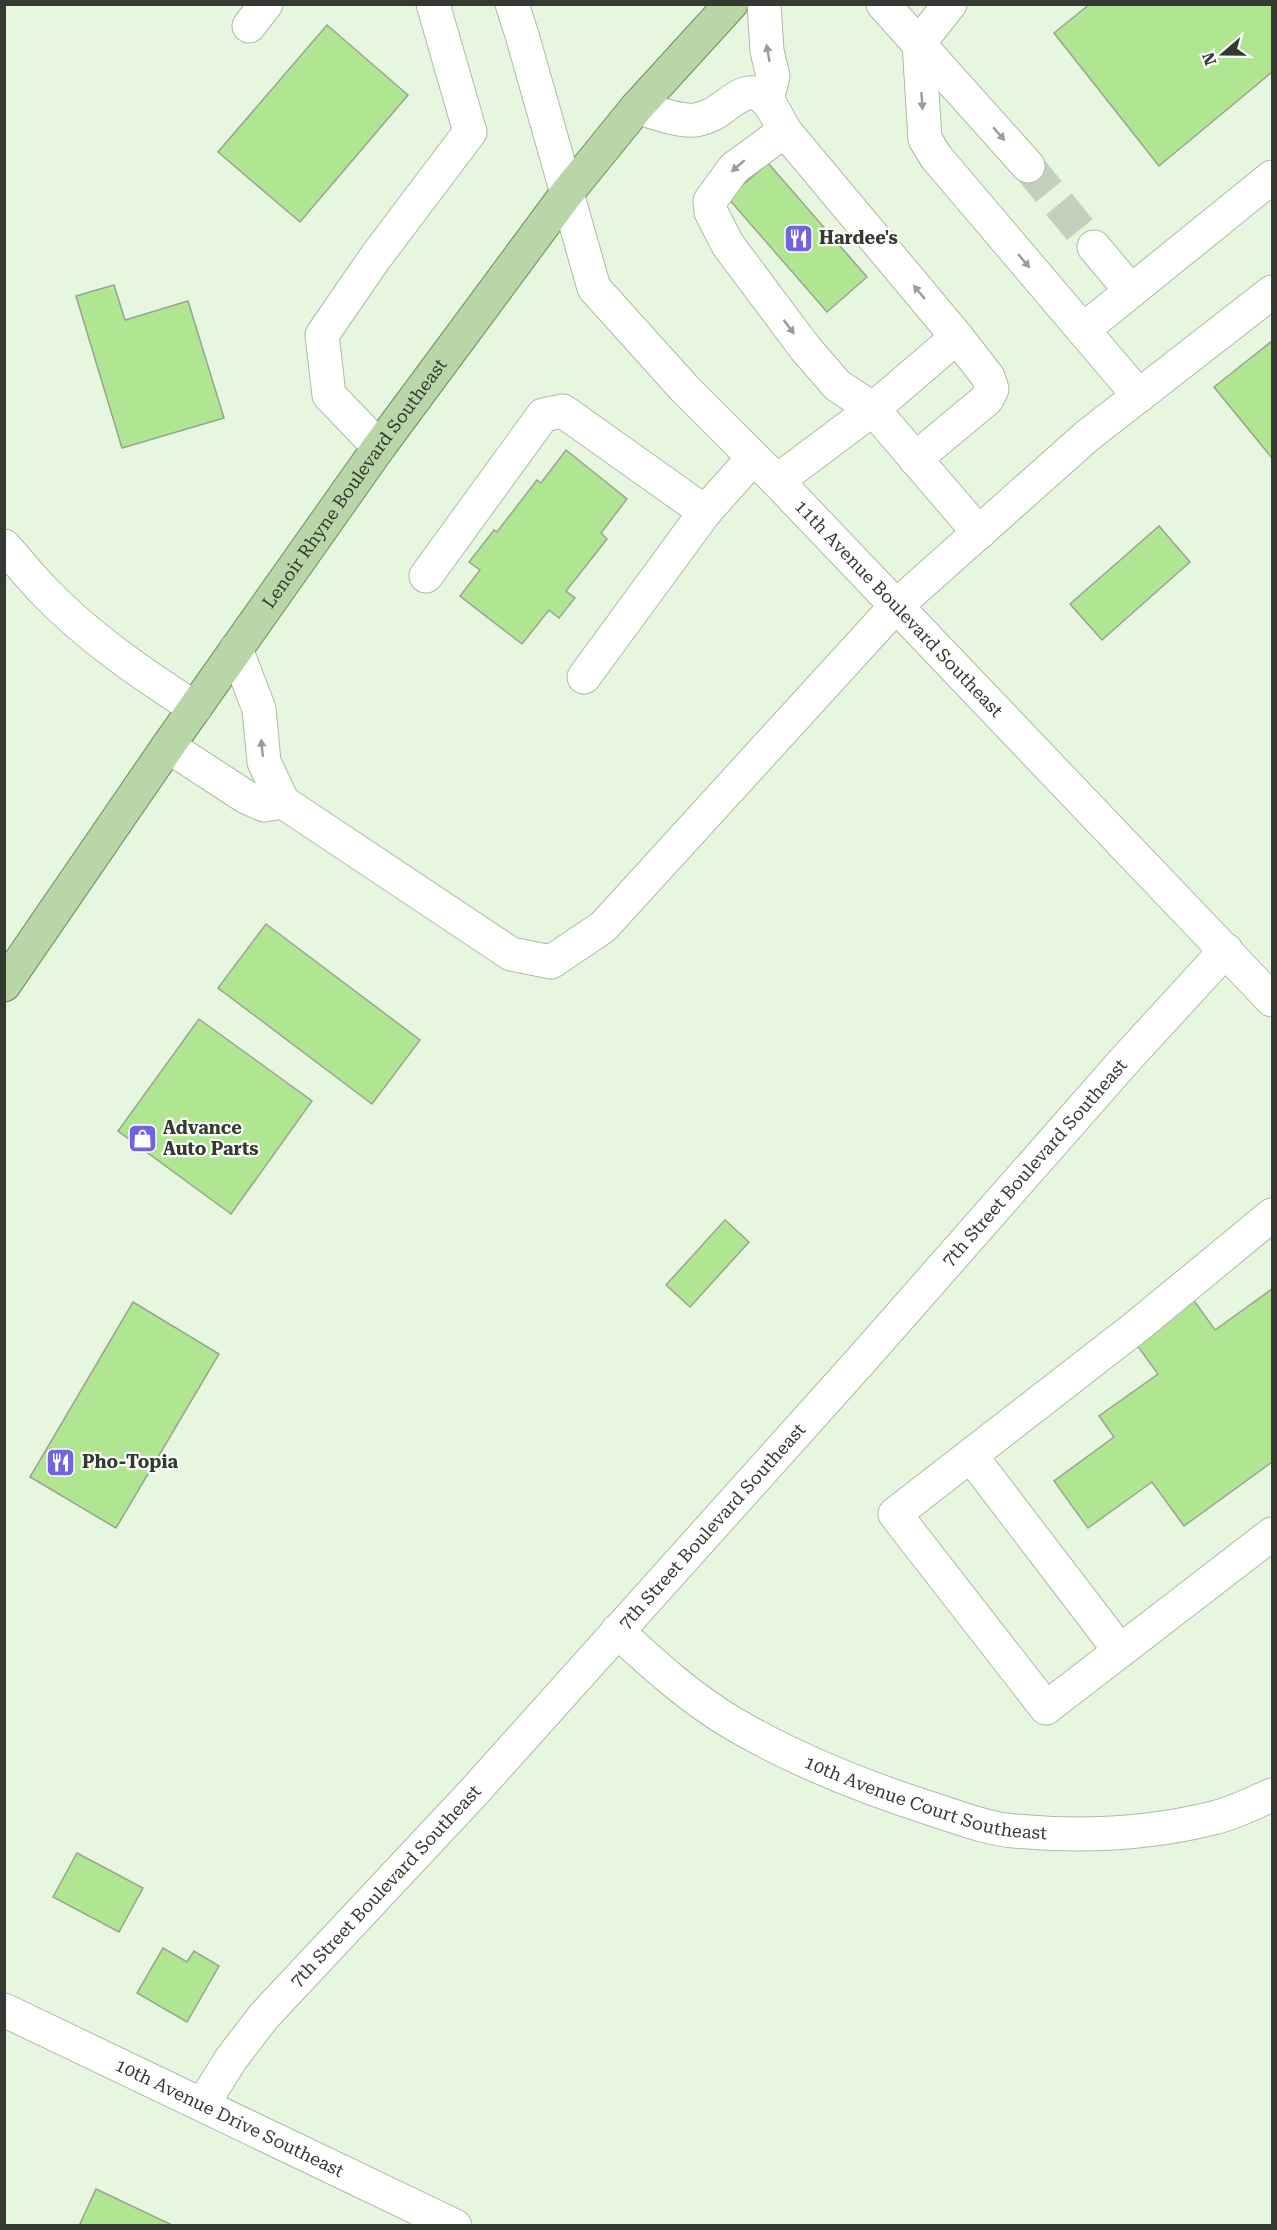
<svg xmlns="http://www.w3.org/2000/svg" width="1277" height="2230" font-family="'Roboto Serif',serif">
<rect width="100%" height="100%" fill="#e7f6df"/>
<!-- building -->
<g fill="#b0e591" stroke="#98a591" stroke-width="1.5">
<path d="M1090,4H1272V72L1159,166L1054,33Z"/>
<path d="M327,25L408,95L300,222L218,152Z"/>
<path d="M768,163L867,277L827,312L728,198Z"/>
<path d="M114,285L125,320L188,301L224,418L122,448L76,296Z"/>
<path d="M1272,341V458L1214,387Z"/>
<path d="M566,450L627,499L601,533L607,539L566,591L575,598L559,618L549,610L522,644L460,596L480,570L469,562L494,530L497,532L537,480L541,483Z"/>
<path d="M1159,526L1190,562L1102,640L1070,604Z"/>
<path d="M266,924L420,1040L372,1104L218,988Z"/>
<path d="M199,1019L312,1101L231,1214L118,1131Z"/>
<path d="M725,1220L749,1242L690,1307L666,1285Z"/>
<path d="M1272,1289V1462L1184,1526L1152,1482L1088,1528L1054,1481L1114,1437L1099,1416L1158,1374L1131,1337L1190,1295L1215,1330Z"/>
<path d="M133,1302L219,1354L116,1528L30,1477Z"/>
<path d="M77,1853L143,1888L119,1932L53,1897Z"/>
<path d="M163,1948L187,1962L194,1951L219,1966L187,2022L137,1993Z"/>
<path d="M96,2189L172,2225V2226H79Z"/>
</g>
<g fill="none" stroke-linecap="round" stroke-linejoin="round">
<!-- minor-tunnel -->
<path stroke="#c3d0bc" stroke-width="33" stroke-dasharray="33 16" stroke-linecap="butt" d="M1028,166L1094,247"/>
<defs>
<g id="minor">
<path id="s1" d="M512,4L522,35L594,288L685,389L777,481L1272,1000"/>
<path d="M764,4L767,51L773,76L767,101"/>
<path d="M883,4L1028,166"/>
<path d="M950,4L919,43L925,139L936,157L1139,396"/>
<path d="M249,26L266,4"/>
<path d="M637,107C652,112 680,122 696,120C701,119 709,116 713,114C728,107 747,80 766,100C774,108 779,121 785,131L957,337L988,377L992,389L987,399L915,459"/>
<path d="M785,131L734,168L710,201L711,212L728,245L805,348L837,385L873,409L979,533"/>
<path d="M1094,247L1131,291"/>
<path d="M1083,330L1272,177"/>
<path d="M379,447L329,395L322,335L375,258L470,132L433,4"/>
<path d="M777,481L873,409L957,337"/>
<path d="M4,546C18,561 30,577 44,591C88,637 142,674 195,708"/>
<path d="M426,576L543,415L563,411L705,512"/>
<path d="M236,649L259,709L264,762L283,802L511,954L551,962L603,927L895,607L1087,436L1272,292"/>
<path d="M584,677L705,512L753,458"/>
<path d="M168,746L246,797L264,805L283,802"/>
<path d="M1272,1215L1136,1327L895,1514L1046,1708L1272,1534"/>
<path d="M971,1456L1120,1651"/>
<path id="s2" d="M617,1631C654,1665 691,1699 734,1724C797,1761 866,1788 935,1810C960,1818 988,1829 1014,1831C1080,1837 1149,1834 1213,1818C1234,1813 1253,1803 1272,1795"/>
<path id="s3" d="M4,2010L455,2226"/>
<path id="s4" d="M203,2104L231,2059L264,2016L472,1794L864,1357L1126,1059L1226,950"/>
</g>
<g id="major">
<path id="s5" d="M4,985L168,746L379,447L567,193L637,107L731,4"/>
</g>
</defs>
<!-- minor casing -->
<use href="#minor" stroke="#adbba5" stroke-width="35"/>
<!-- major casing -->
<use href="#major" stroke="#6d8e59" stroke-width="35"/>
<!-- minor -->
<use href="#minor" stroke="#fff" stroke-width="33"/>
<!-- major -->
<use href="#major" stroke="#b9d6a9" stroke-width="33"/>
</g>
<!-- one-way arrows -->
<defs><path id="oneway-solid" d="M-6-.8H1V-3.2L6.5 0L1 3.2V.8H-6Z" transform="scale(1.5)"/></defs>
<g fill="#9a9c98">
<use href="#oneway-solid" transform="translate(768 53) rotate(-100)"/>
<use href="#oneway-solid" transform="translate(922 101) rotate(86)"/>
<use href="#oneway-solid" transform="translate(999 134) rotate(49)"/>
<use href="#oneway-solid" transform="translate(738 166) rotate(139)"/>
<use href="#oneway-solid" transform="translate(1024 261) rotate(50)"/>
<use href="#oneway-solid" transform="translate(919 292) rotate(-130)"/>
<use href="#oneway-solid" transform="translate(789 327) rotate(53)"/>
<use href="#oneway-solid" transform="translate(262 748) rotate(-96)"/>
</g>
<!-- icons -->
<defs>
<symbol id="restaurant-square" viewBox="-11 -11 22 22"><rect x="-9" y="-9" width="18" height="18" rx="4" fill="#7264de" stroke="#fcfffa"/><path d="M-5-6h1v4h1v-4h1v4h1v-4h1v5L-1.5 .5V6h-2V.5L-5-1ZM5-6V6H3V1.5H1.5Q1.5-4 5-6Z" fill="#fff"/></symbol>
<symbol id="shop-square" viewBox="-11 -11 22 22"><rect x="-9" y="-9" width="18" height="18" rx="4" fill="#7264de" stroke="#fcfffa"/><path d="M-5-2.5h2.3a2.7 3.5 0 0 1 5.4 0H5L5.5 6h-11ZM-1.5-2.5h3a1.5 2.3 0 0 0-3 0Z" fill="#fff"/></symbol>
</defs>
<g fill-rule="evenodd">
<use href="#restaurant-square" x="782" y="222" width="33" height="33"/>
<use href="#shop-square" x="126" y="1122" width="33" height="33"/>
<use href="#restaurant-square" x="44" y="1446" width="33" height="33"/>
</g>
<g text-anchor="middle" stroke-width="4.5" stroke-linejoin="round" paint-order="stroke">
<!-- poi labels -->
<g font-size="18" font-weight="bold" fill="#343a31" stroke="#fcfffa" text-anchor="start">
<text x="819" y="244">Hardee's</text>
<text x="163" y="1134">Advance<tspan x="163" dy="21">Auto Parts</tspan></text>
<text x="82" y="1468">Pho-Topia</text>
</g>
<!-- street labels -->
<g font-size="18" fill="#343a31" stroke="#fcfffa">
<text dy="6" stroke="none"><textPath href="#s5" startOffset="612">Lenoir Rhyne Boulevard Southeast</textPath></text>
<text dy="6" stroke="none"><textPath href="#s1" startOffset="738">11th Avenue Boulevard Southeast</textPath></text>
<text dy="6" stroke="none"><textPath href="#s4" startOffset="1257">7th Street Boulevard Southeast</textPath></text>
<text dy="6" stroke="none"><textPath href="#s4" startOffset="771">7th Street Boulevard Southeast</textPath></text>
<text dy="6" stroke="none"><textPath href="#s2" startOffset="357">10th Avenue Court Southeast</textPath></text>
<text dy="6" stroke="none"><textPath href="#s4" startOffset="285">7th Street Boulevard Southeast</textPath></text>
<text dy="6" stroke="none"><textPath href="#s3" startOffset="250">10th Avenue Drive Southeast</textPath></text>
</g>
</g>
<!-- border -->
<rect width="1277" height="2230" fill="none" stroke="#343a31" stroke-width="12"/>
<!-- north arrow -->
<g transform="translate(1223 54) rotate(250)" stroke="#fcfffa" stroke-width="4.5" paint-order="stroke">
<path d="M0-4.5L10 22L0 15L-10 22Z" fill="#343a31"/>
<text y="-9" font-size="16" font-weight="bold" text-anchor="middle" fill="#343a31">N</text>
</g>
</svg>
